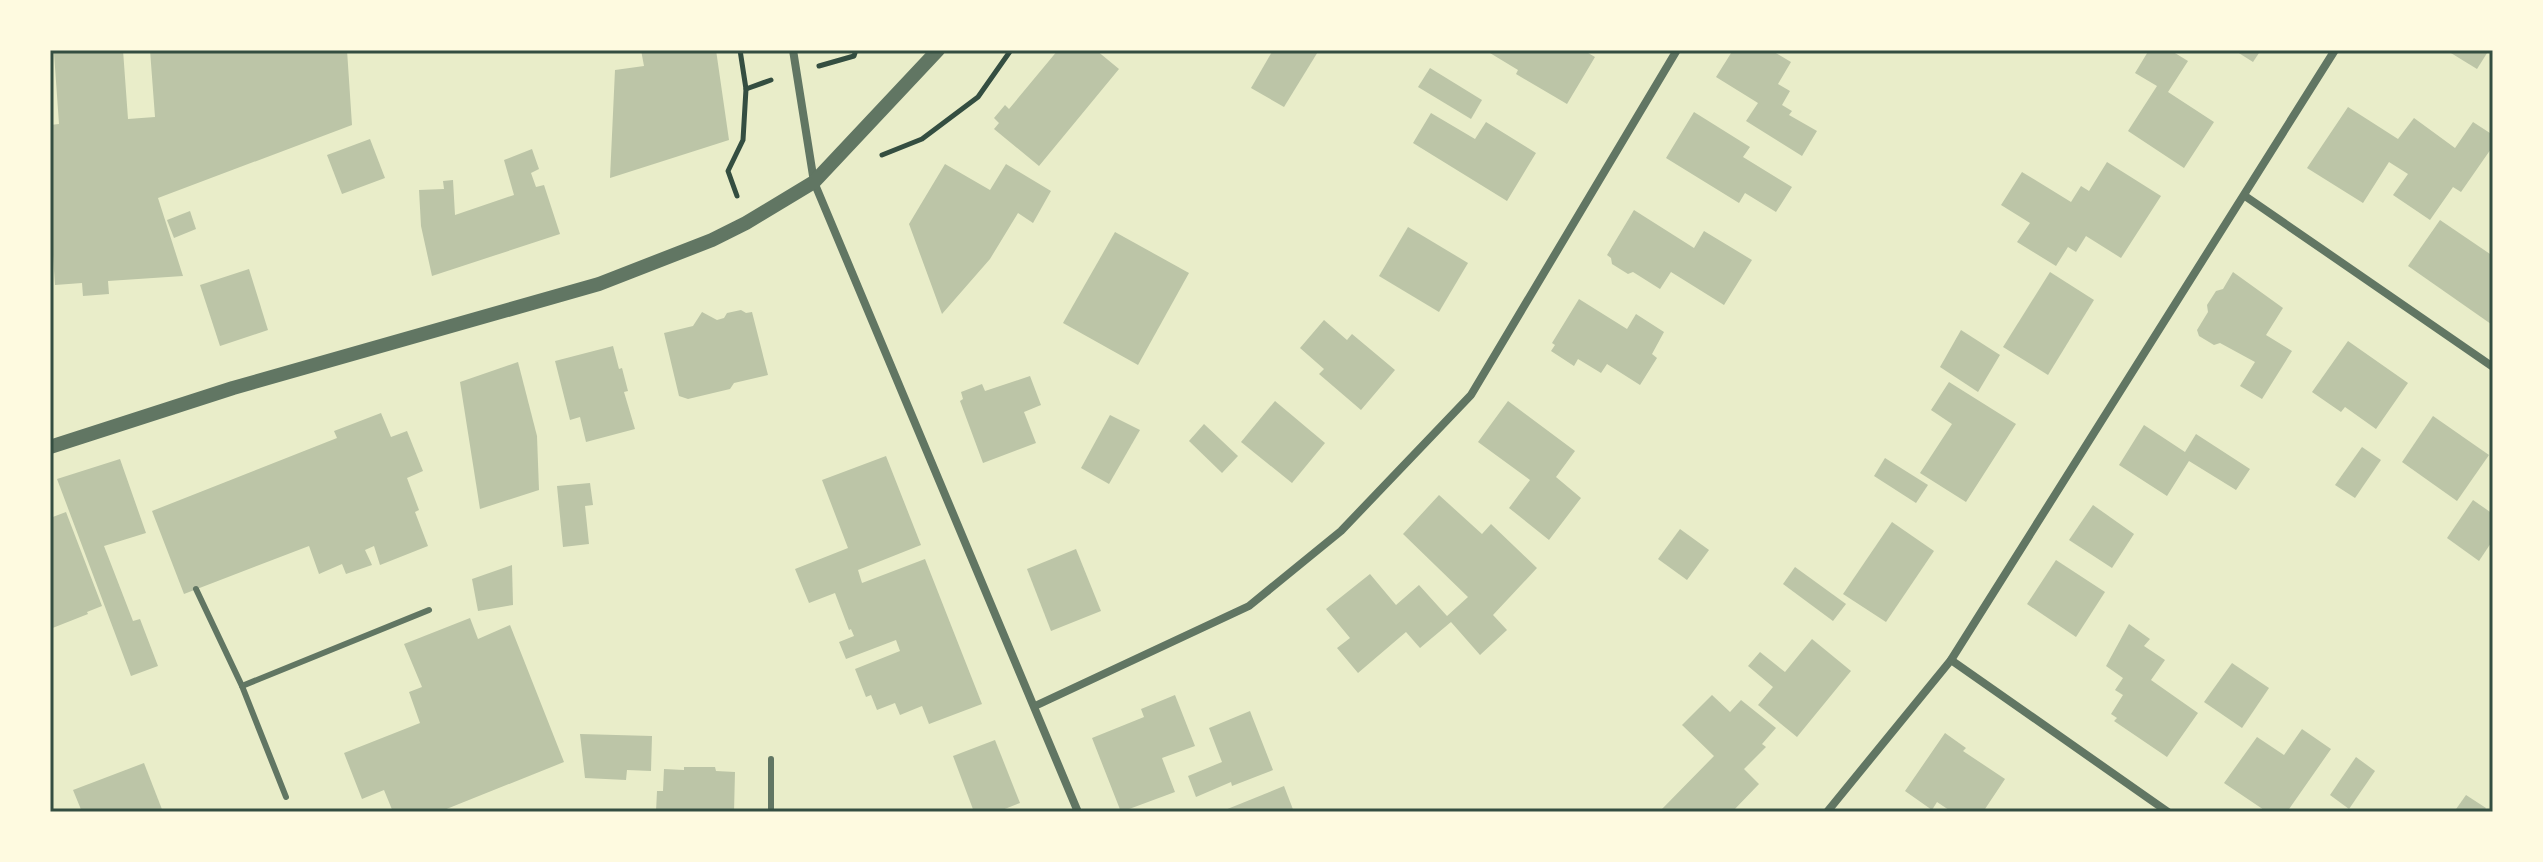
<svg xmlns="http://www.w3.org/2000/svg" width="2543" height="862" font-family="'Asap Condensed',sans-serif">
<rect width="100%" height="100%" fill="#e9edc9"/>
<!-- building -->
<g fill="#bcc5a7">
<path d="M123,50L128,119L155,117L150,50H347L352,125L158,198L183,276L108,281L109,294L83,296L82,283L55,285L50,209V125L59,124L54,53Z"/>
<path d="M641,50H716L729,140L610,178L615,70L644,66Z"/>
<path d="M1058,50H1096L1119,69L1039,166L994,129L999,123L994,118L1005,105L1009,109Z"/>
<path d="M1273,50H1319L1284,107L1251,88Z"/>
<path d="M1485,50H1583L1595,57L1567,104L1516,74L1518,70Z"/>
<path d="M1733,50H1771L1791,62L1778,84L1790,91L1782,105L1792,111L1789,115L1817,131L1802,156L1746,121L1758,103L1716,77Z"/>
<path d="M2149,50H2170L2188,61L2168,92L2214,122L2184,168L2128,131L2157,86L2135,73Z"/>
<path d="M2234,50H2261L2253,62Z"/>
<path d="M2446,50H2489L2477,69Z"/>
<path d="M1430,68L1482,100L1471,119L1418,87Z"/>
<path d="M2348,107L2398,139L2414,118L2455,148L2473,122L2493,135V146L2461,192L2453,187L2430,220L2393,195L2408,174L2389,162L2363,203L2307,168Z"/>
<path d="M1694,112L1750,147L1743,157L1792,187L1776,212L1745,193L1739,203L1666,158Z"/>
<path d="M1431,113L1475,139L1486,122L1536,153L1507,201L1413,143Z"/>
<path d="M370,139L385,178L342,194L327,155Z"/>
<path d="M532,149L539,169L531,173L536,187L544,185L560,234L432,276L421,226L419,190L444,189L443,181L453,180L455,215L514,195L504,160Z"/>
<path d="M2107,162L2161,196L2121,258L2086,236L2076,252L2068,247L2056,266L2017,242L2030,223L2001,205L2022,172L2071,202L2081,186L2089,191Z"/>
<path d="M945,164L990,190L1006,164L1051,191L1033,223L1018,213L990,259L942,314L909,224Z"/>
<path d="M1634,210L1694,248L1704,231L1752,260L1724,305L1671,272L1660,289L1633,272L1628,274L1612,264L1611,258L1607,255Z"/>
<path d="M190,211L196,229L174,238L167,220Z"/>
<path d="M2440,220L2493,256L2491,324L2408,266Z"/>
<path d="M1408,227L1468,263L1439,312L1379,276Z"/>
<path d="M1115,232L1189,273L1138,365L1063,323Z"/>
<path d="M249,269L268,330L220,346L200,285Z"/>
<path d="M2050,272L2094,300L2048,375L2003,347Z"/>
<path d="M2233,272L2283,308L2266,335L2292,351L2262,399L2240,386L2255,362L2220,343L2214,345L2199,336L2197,330L2208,312L2207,305L2216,291L2223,289Z"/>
<path d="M1579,299L1627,329L1636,314L1664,332L1652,354L1657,358L1640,385L1607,364L1601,373L1578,359L1574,366L1551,351L1555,345L1552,343Z"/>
<path d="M741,310L746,313L752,312L768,375L734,383L730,389L688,399L679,396L664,333L693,326L702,312L717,320L724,318L727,313Z"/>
<path d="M1324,320L1347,340L1352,334L1395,370L1361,410L1319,374L1324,369L1300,348Z"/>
<path d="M1961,330L2000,355L1978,392L1940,367Z"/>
<path d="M2348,341L2408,383L2376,429L2345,407L2341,412L2312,392Z"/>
<path d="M613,346L619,369L622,368L628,391L624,392L635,429L586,442L580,417L570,420L555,361Z"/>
<path d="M518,362L537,436L539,490L480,509L460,382Z"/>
<path d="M1030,376L1041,405L1024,412L1036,443L983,463L960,401L963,399L961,392L982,384L985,391Z"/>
<path d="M1949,382L2016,424L1966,502L1920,473L1952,424L1931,410Z"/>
<path d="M1275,401L1325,443L1292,483L1241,442Z"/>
<path d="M1508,401L1575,451L1556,477L1581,498L1549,540L1509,508L1530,480L1478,442Z"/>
<path d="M381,413L391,437L407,431L423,471L407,478L419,510L415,512L428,546L380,565L374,546L365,550L372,565L346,574L342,564L319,574L309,546L184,594L152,511L337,438L334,431Z"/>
<path d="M1110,415L1140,430L1109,484L1081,468Z"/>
<path d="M2433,416L2489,455L2457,501L2402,462Z"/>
<path d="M1204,424L1238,456L1222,473L1189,441Z"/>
<path d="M2144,425L2185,452L2196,434L2250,469L2236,490L2189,461L2167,496L2119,465Z"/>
<path d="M2362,447L2381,460L2355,498L2335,485Z"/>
<path d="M886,456L921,545L858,570L862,583L925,559L982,704L929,724L922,706L900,715L895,703L877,710L871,695L866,697L855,669L900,651L896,640L846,659L839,642L854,636L851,629L849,630L835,593L809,603L795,569L848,548L822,480Z"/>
<path d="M1885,458L1928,485L1916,503L1874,476Z"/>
<path d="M120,459L146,533L104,546L133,621L140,619L158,666L131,676L57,479Z"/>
<path d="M590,483L593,505L585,506L589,544L563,547L557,486Z"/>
<path d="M1439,495L1482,534L1491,524L1537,568L1493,615L1507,630L1480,655L1451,622L1420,648L1406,632L1358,673L1337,648L1350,638L1326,609L1370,574L1396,605L1419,585L1447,616L1468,597L1403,534Z"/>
<path d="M2473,500L2493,514V540L2479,561L2447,538Z"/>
<path d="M2093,505L2134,534L2112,568L2069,540Z"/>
<path d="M66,512L102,606L87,612L88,614L50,629V518Z"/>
<path d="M1892,522L1934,551L1886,622L1843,594Z"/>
<path d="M1680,529L1709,550L1687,580L1658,559Z"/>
<path d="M1076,549L1101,611L1051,631L1027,569Z"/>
<path d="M2056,560L2105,592L2076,637L2027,604Z"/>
<path d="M512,565L513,605L478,611L472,579Z"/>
<path d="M1795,567L1846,604L1833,621L1783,584Z"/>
<path d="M470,618L478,639L510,625L564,762L439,812H393L384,790L362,799L344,753L420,723L409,692L422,687L404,644Z"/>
<path d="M2129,624L2150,639L2144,646L2165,660L2151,680L2198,713L2167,757L2114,721L2117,718L2111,714L2123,695L2115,690L2123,678L2106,666Z"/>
<path d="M1812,639L1851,671L1797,737L1758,705L1773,687L1748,666L1760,652L1785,672Z"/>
<path d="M2232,663L2269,688L2242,728L2204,702Z"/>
<path d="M1175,695L1195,746L1162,758L1175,792L1121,812L1092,738L1144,717L1141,709Z"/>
<path d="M1712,695L1730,712L1741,700L1776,728L1762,744L1766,747L1744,769L1759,784L1732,812H1663L1661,810L1714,756L1682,725Z"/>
<path d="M1250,711L1273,770L1232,786L1231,782L1196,797L1188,776L1222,762L1209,728Z"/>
<path d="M2302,729L2331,749L2287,812H2267L2224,783L2257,737L2284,755Z"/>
<path d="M1945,733L1966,748L1963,751L2005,779L1983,812H1952L1937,802L1932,810L1905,791Z"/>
<path d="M580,734L652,736L651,771L627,770L626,780L585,778Z"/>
<path d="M995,740L1020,803L997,812H974L953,756Z"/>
<path d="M2356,757L2375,771L2349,809L2330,795Z"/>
<path d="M144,763L163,812H82L73,790Z"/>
<path d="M684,767H715L716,771L735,772L734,812H656L657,791H663L664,769L684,770Z"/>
<path d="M1284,786L1294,812H1220Z"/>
<path d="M2466,795L2486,808L2483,812H2454Z"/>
</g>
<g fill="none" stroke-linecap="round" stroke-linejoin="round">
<!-- path -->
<g stroke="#344e41" stroke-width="5">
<path d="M819,66L854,56L856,50"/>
<path d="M746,89L771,80"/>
<path d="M882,155L922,139L978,97L1011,50"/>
<path d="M737,196L728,171L743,140L746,89L740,50"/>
</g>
<!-- service -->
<g stroke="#617663" stroke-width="6">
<path d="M196,589L242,686L286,797"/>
<path d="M242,686L429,610"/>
<path d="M771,812V759"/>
</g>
<!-- minor -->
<g stroke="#617663" stroke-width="8">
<path d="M793,50L814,182L1078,812"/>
<path d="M2245,196L2493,367"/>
<path d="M1951,660L2168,812"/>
<path d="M1035,706L1249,606L1341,531L1471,395L1677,50"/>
<path d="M1827,812L1951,660L2335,50"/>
</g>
<!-- tertiary -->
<path stroke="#617663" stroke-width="14" d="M50,447L233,388L599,284L712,240L746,223L814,182L938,50"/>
</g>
<!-- border -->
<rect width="2543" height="862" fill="none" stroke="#fefae0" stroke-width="104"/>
<rect x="52" y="52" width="2439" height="758" fill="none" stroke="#344e41" stroke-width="3"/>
</svg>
